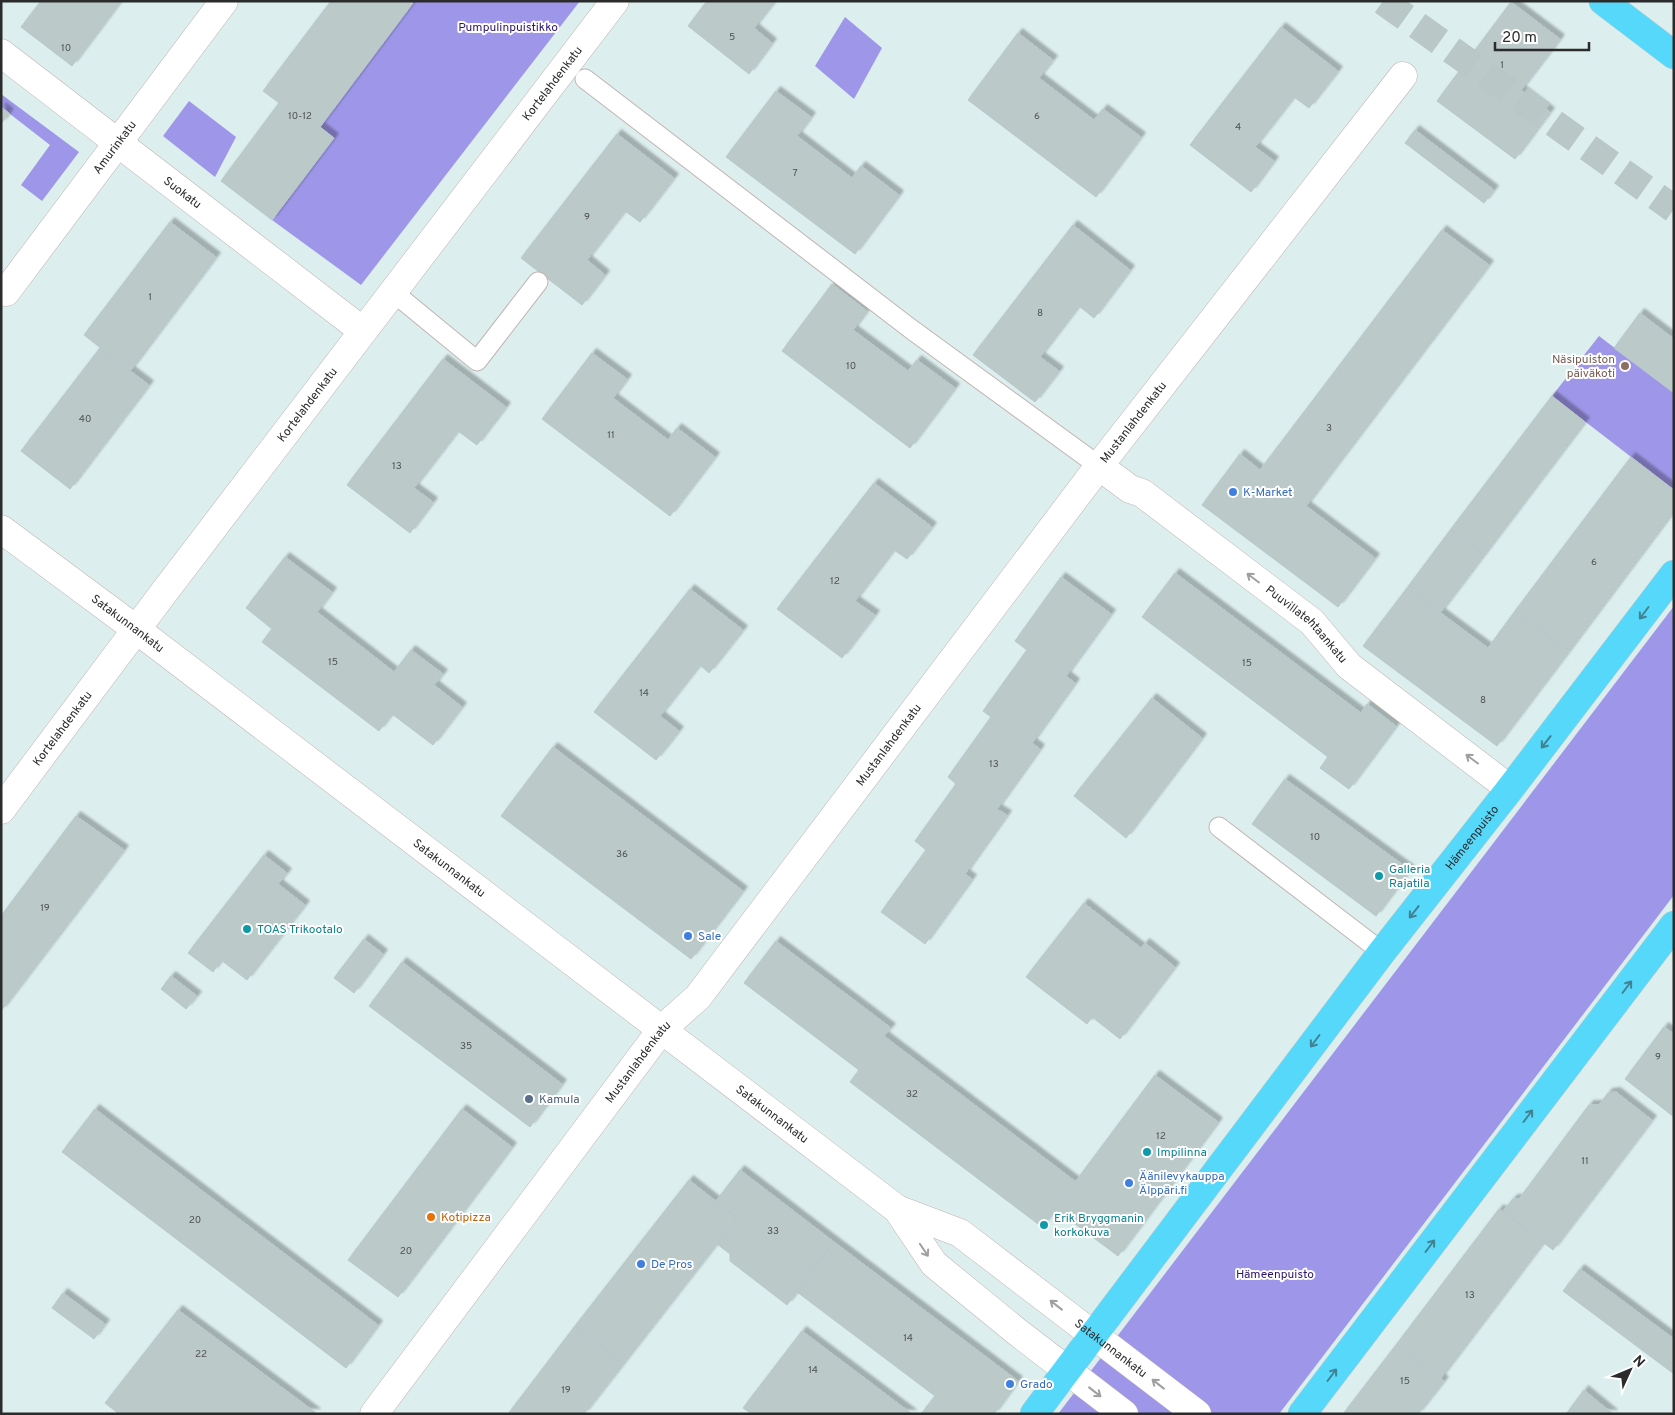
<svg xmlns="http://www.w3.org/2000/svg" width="1675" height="1415" font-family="Overpass,sans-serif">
<defs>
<filter id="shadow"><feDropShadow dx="4.5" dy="-4.5" stdDeviation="1" flood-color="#0004"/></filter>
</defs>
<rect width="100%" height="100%" fill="#dee"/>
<!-- green -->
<g fill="#9e96e8">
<path d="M411,1H580L361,285L272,220L334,138L320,127L413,3Z"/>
<path d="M845,17L882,48L854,99L815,66Z"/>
<path d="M1,94L79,152L42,201L21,185L50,145L1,107Z"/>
<path d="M189,101L236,137L215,177L163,136Z"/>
<path d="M1599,336L1674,393V490L1552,396Z"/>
<path d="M1674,606V895L1279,1414H1058Z"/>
</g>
<!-- building -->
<g fill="#bcc9c9" stroke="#b6c8ca" filter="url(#shadow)">
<path d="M41,1H121L72,66L21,27Z"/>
<path d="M331,1H411L413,3L320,127L334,138L272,220L221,181L279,103L263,91Z"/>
<path d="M707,1H775L754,28L772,43L749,74L688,26Z"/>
<path d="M1511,2L1560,39L1521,90L1550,112L1515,159L1437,101Z"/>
<path d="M1281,27L1338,71L1309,108L1294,97L1255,147L1274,161L1251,192L1190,145Z"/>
<path d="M1018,33L1053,60L1039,78L1094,120L1103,109L1141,137L1096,197L968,100Z"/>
<path d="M776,91L811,117L797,136L852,178L861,166L899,195L855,254L726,157Z"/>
<path d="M1,107L9,113L1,124Z"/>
<path d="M1415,130L1494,190L1484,203L1405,143Z"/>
<path d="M617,134L674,178L640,222L625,211L587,260L605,275L582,305L521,258Z"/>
<path d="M170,222L216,257L130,371L84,335Z"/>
<path d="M1073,225L1130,270L1094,318L1079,306L1040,357L1059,371L1035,402L973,355Z"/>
<path d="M1442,230L1489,265L1306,506L1375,558L1338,607L1202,505L1240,454L1260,470Z"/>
<path d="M832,284L867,311L853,330L908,371L917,360L955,388L910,448L782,351Z"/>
<path d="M1640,313L1674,339V393L1614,348Z"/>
<path d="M100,348L149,385L70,489L21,451Z"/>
<path d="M592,353L627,379L613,398L668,440L677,428L715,457L670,516L542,419Z"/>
<path d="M443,359L506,407L477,445L458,431L414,488L433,502L410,533L347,485Z"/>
<path d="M1552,396L1585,422L1484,555L1451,529Z"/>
<path d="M1631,457L1674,490V511L1569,651L1515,611Z"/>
<path d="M874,483L932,527L907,559L894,550L855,601L875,615L842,658L777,609Z"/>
<path d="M1451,529L1484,555L1440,613L1407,588Z"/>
<path d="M285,557L332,592L317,612L394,672L411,650L443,674L434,685L462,707L433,745L392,714L379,731L262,642L272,629L246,608Z"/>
<path d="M1175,573L1361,713L1367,704L1396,726L1349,789L1320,768L1328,757L1142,617Z"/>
<path d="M1061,577L1111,614L1066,676L1075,683L1032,743L1040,749L997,809L1007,815L965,874L972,879L925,944L881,912L926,850L915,841L956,784L948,777L991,717L983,711L1027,650L1015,641Z"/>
<path d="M1407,588L1488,648L1515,611L1569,651L1497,746L1363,646Z"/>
<path d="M690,589L743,630L709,673L700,665L660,716L679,731L656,760L594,712Z"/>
<path d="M1152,698L1202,738L1126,838L1074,796Z"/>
<path d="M553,747L743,891L691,959L501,816Z"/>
<path d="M1285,779L1410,870L1376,916L1252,824Z"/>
<path d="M76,816L124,850L1,1011V916Z"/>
<path d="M264,855L287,873L278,884L305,905L247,980L221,960L213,972L188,953Z"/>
<path d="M1084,903L1141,948L1145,943L1175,967L1120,1039L1092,1017L1087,1024L1026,977Z"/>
<path d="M364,939L383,954L354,993L334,978Z"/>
<path d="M776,941L891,1028L884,1036L1076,1182L1042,1227L850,1082L859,1070L744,983Z"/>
<path d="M402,962L562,1084L530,1127L369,1006Z"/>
<path d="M171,976L197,996L186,1009L161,989Z"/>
<path d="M1664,1027L1674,1034V1117L1625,1079Z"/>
<path d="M1155,1075L1218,1122L1118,1256L1055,1209Z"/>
<path d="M1616,1092L1652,1120L1553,1250L1503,1211L1513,1199H1519L1589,1105H1599L1608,1093Z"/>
<path d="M95,1109L378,1325L346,1368L62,1152Z"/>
<path d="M462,1109L512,1147L398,1297L348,1260Z"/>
<path d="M740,1170L834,1242L787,1305L730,1261V1254L717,1244L737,1218L716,1201Z"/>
<path d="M689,1180L737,1218L623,1364L575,1326Z"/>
<path d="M1499,1209L1544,1242L1440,1379L1396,1345Z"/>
<path d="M834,1242L1018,1381L994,1414H921L935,1396L797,1292Z"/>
<path d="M1580,1269L1674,1339V1374L1563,1291Z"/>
<path d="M63,1293L105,1324L94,1339L52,1308Z"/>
<path d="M178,1310L316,1413L119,1414L105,1403Z"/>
<path d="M575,1326L623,1364L584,1414H508Z"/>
<path d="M802,1331L912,1414H752L743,1408Z"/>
<path d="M1396,1345L1444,1381L1418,1414H1343Z"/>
<path d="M1584,1390L1613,1414H1566Z"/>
</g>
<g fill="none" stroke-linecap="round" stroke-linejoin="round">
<!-- highway-tunnel -->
<path stroke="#b9c7c7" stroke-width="28" stroke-dasharray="28 14" stroke-linecap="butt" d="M1383,1L1674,209"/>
<defs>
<g id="lane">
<path d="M585,79L911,329L1099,466"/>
<path d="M393,292L477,361L538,282"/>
<path d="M1219,827L1382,952"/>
</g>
<g id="street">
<path id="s1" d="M1,53L363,331"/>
<path id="s2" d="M6,292L224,1"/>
<path id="s3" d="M1099,466L1130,489L1142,493L1312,622L1349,666L1510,789"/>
<path id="s4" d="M374,1414L662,1029L698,997L1099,466L1403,76"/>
</g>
<g id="secondary">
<path id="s5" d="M1,529L137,630L897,1209L960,1233L1197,1414"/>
<path id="s6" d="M1,810L165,591L615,1"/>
<path d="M897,1209L934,1264L1016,1331L1124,1414"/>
</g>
<g id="primary">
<path d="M1603,1L1674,55"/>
<path id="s7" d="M1034,1414L1382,952L1510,789L1674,574"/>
<path d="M1302,1414L1674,925"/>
</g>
</defs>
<!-- lane casing -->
<use href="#lane" stroke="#c0b4b1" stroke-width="21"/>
<!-- street casing -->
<use href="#street" stroke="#c0b4b1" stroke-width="29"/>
<!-- secondary casing -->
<use href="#secondary" stroke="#c0b4b1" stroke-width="29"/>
<!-- primary casing -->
<use href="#primary" stroke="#ccc" stroke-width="29"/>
<!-- lane -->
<use href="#lane" stroke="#fff" stroke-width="19"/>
<!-- street -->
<use href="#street" stroke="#fff" stroke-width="28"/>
<!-- secondary -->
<use href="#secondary" stroke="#fff" stroke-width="28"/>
<!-- primary -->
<use href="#primary" stroke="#56d8fa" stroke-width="28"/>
</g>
<!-- one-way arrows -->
<defs><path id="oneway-shaft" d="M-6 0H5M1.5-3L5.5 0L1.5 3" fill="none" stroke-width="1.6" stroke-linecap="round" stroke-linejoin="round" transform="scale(1.25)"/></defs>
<g stroke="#a0a0a0">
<use href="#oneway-shaft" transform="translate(1253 578) rotate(-143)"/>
<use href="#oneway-shaft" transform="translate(1472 759) rotate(-143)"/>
<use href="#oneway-shaft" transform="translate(924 1250) rotate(56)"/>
<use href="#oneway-shaft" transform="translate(1056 1305) rotate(-142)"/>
<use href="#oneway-shaft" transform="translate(1158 1384) rotate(-142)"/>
<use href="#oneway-shaft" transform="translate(1095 1392) rotate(38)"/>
</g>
<g stroke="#408292">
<use href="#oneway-shaft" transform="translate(1644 613) rotate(127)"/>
<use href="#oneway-shaft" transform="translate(1546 742) rotate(128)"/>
<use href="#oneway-shaft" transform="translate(1414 912) rotate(128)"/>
<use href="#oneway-shaft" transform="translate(1627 987) rotate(-53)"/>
<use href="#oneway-shaft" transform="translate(1315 1041) rotate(127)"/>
<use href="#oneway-shaft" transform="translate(1528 1116) rotate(-53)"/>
<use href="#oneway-shaft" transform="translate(1430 1246) rotate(-53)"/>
<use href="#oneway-shaft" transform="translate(1332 1375) rotate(-53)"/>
</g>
<!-- markers -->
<circle fill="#8d6e63" stroke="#fff" stroke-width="2" cx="1625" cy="366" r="5"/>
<g fill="#3f7fe0" stroke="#fff" stroke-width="2">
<circle cx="1233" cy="492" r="5"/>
<circle cx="688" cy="936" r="5"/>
<circle cx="1129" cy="1183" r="5"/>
<circle cx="641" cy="1264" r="5"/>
<circle cx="1010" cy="1384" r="5"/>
</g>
<g fill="#0f9aa8" stroke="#fff" stroke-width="2">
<circle cx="1379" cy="876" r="5"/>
<circle cx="247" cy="929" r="5"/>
<circle cx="1147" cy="1152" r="5"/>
<circle cx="1044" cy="1225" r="5"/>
</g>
<circle fill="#5c6f8a" stroke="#fff" stroke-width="2" cx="529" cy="1099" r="5"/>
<circle fill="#e8710a" stroke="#fff" stroke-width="2" cx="431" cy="1217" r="5"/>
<g text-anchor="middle" stroke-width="4" stroke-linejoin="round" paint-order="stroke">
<!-- number labels -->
<g font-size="10" fill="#4f5252">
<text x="732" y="40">5</text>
<text x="66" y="51">10</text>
<text x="1502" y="68">1</text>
<text x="300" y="119">10-12</text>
<text x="1037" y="119">6</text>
<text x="1238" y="130">4</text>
<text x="795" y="176">7</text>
<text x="587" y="220">9</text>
<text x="150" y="300">1</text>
<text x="1040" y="316">8</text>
<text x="851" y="369">10</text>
<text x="85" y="422">40</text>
<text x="1329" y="431">3</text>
<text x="611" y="438">11</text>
<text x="397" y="469">13</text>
<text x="1594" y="565">6</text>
<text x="835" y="584">12</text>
<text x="333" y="665">15</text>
<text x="1247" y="666">15</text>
<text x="644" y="696">14</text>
<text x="1483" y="703">8</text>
<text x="994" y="767">13</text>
<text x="1315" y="840">10</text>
<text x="622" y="857">36</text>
<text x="45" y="911">19</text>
<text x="466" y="1049">35</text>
<text x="1658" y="1060">9</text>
<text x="912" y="1097">32</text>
<text x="1161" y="1139">12</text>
<text x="1585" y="1164">11</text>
<text x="195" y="1223">20</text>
<text x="773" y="1234">33</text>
<text x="406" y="1254">20</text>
<text x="1470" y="1298">13</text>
<text x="908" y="1341">14</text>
<text x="201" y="1357">22</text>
<text x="813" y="1373">14</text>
<text x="1405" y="1384">15</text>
<text x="566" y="1393">19</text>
</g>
<!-- park labels -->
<g font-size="12" fill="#2a166e" stroke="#fff">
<text x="508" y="31">Pumpulinpuistikko</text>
<text x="1275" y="1278">Hämeenpuisto</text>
</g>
<!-- street labels -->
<g font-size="12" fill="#2b2b2b" stroke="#fff">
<text dy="4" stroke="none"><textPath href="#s6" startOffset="912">Kortelahdenkatu</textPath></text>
<text dy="4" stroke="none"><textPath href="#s2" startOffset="181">Amurinkatu</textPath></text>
<text dy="4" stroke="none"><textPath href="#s1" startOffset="229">Suokatu</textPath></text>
<text dy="4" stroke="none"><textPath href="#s6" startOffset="508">Kortelahdenkatu</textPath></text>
<text dy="4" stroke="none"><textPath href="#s4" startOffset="1250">Mustanlahdenkatu</textPath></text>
<text dy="4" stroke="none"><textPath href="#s5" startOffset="158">Satakunnankatu</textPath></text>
<text dy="4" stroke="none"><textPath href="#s3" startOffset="262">Puuvillatehtaankatu</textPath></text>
<text dy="4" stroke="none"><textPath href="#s6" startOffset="102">Kortelahdenkatu</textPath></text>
<text dy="4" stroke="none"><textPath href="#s4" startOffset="845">Mustanlahdenkatu</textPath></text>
<text dy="4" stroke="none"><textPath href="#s7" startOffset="724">Hämeenpuisto</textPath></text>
<text dy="4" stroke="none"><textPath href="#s5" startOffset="562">Satakunnankatu</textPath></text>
<text dy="4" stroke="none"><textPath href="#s4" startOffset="440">Mustanlahdenkatu</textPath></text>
<text dy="4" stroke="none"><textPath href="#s5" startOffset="968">Satakunnankatu</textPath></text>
<text dy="4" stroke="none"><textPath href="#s5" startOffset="1382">Satakunnankatu</textPath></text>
</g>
<!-- education labels -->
<g font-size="12" fill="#785e54" stroke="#fff" text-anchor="end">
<text x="1615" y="363">Näsipuiston<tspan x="1615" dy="14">päiväkoti</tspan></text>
</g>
<!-- shop labels -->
<g font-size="12" fill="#366cbe" stroke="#fff" text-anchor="start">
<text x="1243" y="496">K-Market</text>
<text x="698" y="940">Sale</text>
<text x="1139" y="1180">Äänilevykauppa<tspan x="1139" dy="14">Älppäri.fi</tspan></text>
<text x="651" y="1268">De Pros</text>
<text x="1020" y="1388">Grado</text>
</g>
<!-- culture labels -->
<g font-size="12" fill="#0d838f" stroke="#fff" text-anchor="start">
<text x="1389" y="873">Galleria<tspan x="1389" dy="14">Rajatila</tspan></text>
<text x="257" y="933">TOAS Trikootalo</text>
<text x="1157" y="1156">Impilinna</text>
<text x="1054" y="1222">Erik Bryggmanin<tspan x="1054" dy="14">korkokuva</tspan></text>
</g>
<!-- service labels -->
<g font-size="12" fill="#4e5e75" stroke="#fff" text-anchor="start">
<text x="539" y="1103">Kamula</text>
</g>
<!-- food labels -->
<g font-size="12" fill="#c56008" stroke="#fff" text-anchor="start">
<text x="441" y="1221">Kotipizza</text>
</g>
</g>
<!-- border -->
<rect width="1675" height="1415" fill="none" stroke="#2b2b2b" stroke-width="5"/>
<!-- north arrow -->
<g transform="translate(1630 1370) rotate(46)" stroke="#ffffff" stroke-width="4" paint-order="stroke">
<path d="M0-4L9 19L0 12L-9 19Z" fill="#2b2b2b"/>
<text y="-8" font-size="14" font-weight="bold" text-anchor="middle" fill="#2b2b2b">N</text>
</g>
<!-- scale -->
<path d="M1495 42v8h94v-8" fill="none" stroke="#2b2b2b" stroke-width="2.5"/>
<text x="1502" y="42" font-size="15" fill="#2b2b2b" stroke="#ffffff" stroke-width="4" paint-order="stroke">20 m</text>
</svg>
